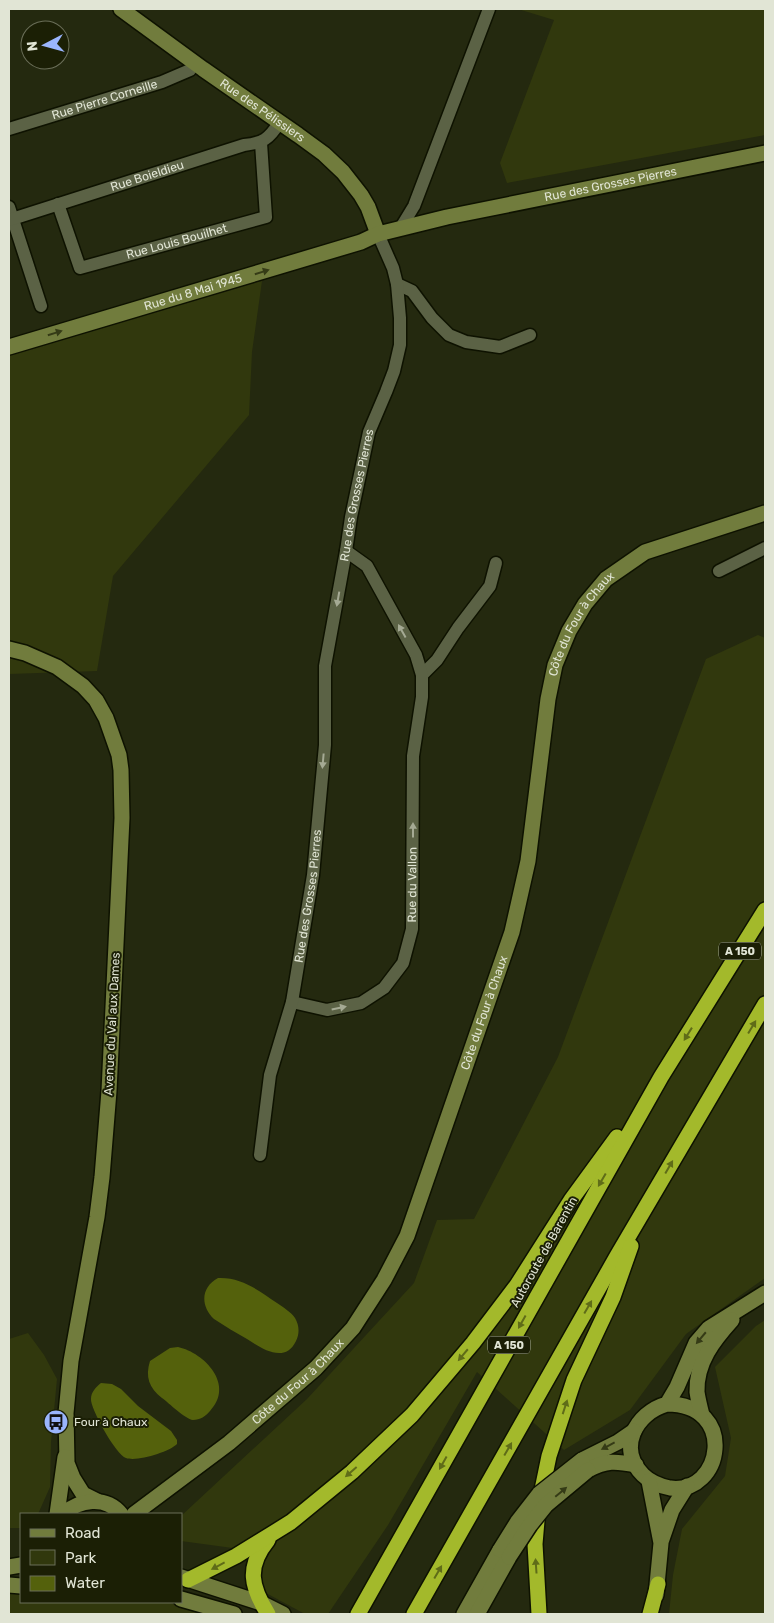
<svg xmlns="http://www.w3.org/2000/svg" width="774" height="1623" font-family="Rubik,sans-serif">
<rect width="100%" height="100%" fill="#24290f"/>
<!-- green -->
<g fill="#31380d">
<path d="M518,9H765V135L507,183L500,163L554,20Z"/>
<path d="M262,281L252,352L249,415L113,576L97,671L9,674V340Z"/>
<path d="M758,635L765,638V1278L686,1334L630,1410L564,1450L477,1372L388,1525L328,1614H305L266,1593L240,1549L181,1541V1516L307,1399L414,1283L437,1220L474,1219L558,1057L706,659Z"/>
<path d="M765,1320V1614H669L673,1575L682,1529L725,1476L731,1438L715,1367L756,1326Z"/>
<path d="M28,1333L44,1355L57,1379L51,1442L50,1487L38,1514H21V1528H9V1339Z"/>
<path d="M9,1587L21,1588V1602H166L211,1614H9Z"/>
</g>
<!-- water -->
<g fill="#54610c">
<path d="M218,1278C242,1277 259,1291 277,1303C284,1308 291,1312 295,1318C299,1325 300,1333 296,1341C285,1364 262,1349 247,1339C236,1333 225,1326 214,1319C200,1306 201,1287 218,1278Z"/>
<path d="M178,1347C205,1353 235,1385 210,1411C206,1416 200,1420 193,1420C185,1419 169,1403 162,1398C149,1388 145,1377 150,1361L170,1348Z"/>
<path d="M101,1383L112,1384L121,1389L138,1406L171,1431L177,1440V1444C169,1452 137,1462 126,1458C116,1455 90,1408 91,1399C91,1392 96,1387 101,1383Z"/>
</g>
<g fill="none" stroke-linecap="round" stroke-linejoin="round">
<defs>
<g id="street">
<path id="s1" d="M9,129L162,82L190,70L195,62"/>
<path id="s2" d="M58,204L80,268L266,217L261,143"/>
<path d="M9,207L41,306"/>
<path id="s3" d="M9,220L244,145C263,143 269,139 279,123"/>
<path d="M400,229L414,206L489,9"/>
<path d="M397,284L412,291L432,318L449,335L466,342L500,347L530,335"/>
<path d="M719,571L765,548"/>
<path d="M422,675L437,660L458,628L490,586L496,563"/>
<path id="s4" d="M292,1002L327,1010L361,1003L384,988L403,963L412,929L413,756L422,697V675L416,655L367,566L346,551"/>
<path id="s5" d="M260,1155L270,1075L292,1002L313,875L325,745V666L346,551L351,517L369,432L386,392L394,371L400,345V318L397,284L393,268L378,234"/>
</g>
<g id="secondary">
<path id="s6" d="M121,9L203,69L298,135L324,154L343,172L361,195L368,207L378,234"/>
<path id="s7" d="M9,347L361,242L378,234L447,217L765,153"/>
<path d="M9,649L25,653L57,667L83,686L96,700L106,718L119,755L121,770L122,818L109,1091L102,1177L97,1217L71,1361L66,1413L67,1463L73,1478L83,1494L97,1501"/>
<path d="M667,1404C738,1404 723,1495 670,1488C660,1486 651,1483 643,1475C617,1449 635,1413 667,1404L677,1387L696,1343L709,1328L765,1293"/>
<path d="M702,1415C700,1407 698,1399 697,1392C696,1362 714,1340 732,1320"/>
<path d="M582,1460L618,1442L634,1431"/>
<path d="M588,1470C606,1460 616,1461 636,1465"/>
<path d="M649,1481L661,1543L656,1595"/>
<path d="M57,1514L65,1457"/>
<path d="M63,1514C79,1500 105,1495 121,1514"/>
<path id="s8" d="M134,1514L229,1443L316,1368L353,1328L384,1280L407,1236L512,932L528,861L548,699L555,665L569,631L585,604L606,579L645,552L765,513"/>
<path d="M662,1539L672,1510L687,1486"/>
<path d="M9,1567L21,1565"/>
<path d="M181,1577L261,1603L283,1614"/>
<path d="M9,1585L21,1586"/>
<path d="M181,1599L234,1614"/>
<path d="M464,1614L500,1550"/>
<path d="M477,1614L509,1557"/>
</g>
<g id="highway">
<path d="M268,1540C246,1567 251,1587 268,1614"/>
<path d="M188,1580L236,1556L291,1522L352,1472L412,1415L473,1343L517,1285L571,1200L617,1137"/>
<path d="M358,1614L661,1077L765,910"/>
<path d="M414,1614L617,1256L765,1004"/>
<path d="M539,1614L535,1544L538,1509L549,1456L574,1380L613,1297L631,1246"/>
<path d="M650,1614L658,1584"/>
</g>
</defs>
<!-- street casing -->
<use href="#street" stroke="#0e1200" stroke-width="15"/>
<!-- secondary casing -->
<use href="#secondary" stroke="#0e1200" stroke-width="18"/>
<!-- highway casing -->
<use href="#highway" stroke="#0e1200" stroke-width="18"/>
<!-- street -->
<use href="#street" stroke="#5b6245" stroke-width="12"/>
<!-- secondary -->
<use href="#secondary" stroke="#717c3d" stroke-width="15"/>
<!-- highway -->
<use href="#highway" stroke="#a3b92b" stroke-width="15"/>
<defs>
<g id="secondary-bridge">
<path d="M500,1550L518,1521L539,1494L582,1460"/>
<path d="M509,1557L530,1525L546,1505L588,1470"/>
</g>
</defs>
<!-- secondary-bridge casing -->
<use href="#secondary-bridge" stroke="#0e1200" stroke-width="18" stroke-linecap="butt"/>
<!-- secondary-bridge -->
<use href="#secondary-bridge" stroke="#717c3d" stroke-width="15"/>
</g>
<!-- one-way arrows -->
<defs><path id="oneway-solid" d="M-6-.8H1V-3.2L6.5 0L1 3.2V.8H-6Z" transform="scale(1.25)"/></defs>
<g fill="#353b16">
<use href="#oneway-solid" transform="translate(262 272) rotate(-17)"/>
<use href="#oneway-solid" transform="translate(55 333) rotate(-17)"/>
<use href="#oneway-solid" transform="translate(701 1338) rotate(130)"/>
<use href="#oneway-solid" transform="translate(608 1446) rotate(152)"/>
<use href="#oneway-solid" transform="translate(561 1492) rotate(-40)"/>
</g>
<g fill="#a5aa94">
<use href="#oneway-solid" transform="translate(338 599) rotate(100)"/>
<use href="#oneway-solid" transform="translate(402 631) rotate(-119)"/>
<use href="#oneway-solid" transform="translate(323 761) rotate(95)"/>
<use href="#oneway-solid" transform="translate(413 830) rotate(-90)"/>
<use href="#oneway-solid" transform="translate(339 1008) rotate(-12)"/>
</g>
<g fill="#5f6c18">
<use href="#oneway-solid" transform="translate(752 1027) rotate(-59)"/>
<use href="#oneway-solid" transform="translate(688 1034) rotate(122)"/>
<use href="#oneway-solid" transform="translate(669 1167) rotate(-60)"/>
<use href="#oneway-solid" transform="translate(602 1180) rotate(120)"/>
<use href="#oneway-solid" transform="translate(588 1307) rotate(-60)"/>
<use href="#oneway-solid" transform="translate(522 1322) rotate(119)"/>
<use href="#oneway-solid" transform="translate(463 1355) rotate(130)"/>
<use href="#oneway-solid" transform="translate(565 1407) rotate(-72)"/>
<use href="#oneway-solid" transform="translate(508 1449) rotate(-60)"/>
<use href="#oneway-solid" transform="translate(443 1463) rotate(119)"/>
<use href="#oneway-solid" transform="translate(351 1472) rotate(139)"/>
<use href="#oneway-solid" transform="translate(218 1566) rotate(152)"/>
<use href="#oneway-solid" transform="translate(536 1566) rotate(-94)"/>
<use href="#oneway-solid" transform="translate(438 1572) rotate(-60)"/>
</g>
<!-- icons -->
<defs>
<symbol id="bus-disc" viewBox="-11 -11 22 22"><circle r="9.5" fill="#9ab5fd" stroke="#1b1f05"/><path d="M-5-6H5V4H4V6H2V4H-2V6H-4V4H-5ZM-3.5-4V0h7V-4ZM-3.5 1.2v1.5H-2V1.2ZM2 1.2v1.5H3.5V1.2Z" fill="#111"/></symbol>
</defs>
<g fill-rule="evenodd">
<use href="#bus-disc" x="42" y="1408" width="28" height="28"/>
</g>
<g text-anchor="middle" stroke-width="4" stroke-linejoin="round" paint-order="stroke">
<!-- shield labels -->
<g fill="#1b1f05" stroke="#a6aa97" stroke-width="1">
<rect x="719" y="942.5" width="42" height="17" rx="4"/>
<rect x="488" y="1336.5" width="42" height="17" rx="4"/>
</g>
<g font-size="11" font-weight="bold" fill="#e1e5d5">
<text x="740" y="955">A 150</text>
<text x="509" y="1349">A 150</text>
</g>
<!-- street labels -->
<g font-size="12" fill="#e1e5d5" stroke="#1b1f05">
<text dy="4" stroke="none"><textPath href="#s1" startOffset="100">Rue Pierre Corneille</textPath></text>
<text dy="4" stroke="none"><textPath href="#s6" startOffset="174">Rue des Pélissiers</textPath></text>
<text dy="4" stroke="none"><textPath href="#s3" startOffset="145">Rue Boieldieu</textPath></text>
<text dy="4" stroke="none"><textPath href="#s7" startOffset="624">Rue des Grosses Pierres</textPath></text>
<text dy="4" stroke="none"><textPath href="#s2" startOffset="168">Rue Louis Bouilhet</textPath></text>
<text dy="4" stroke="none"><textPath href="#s7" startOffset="192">Rue du 8 Mai 1945</textPath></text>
<text dy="4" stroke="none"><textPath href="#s5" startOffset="669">Rue des Grosses Pierres</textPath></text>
<text dy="4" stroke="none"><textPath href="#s8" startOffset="1036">Côte du Four à Chaux</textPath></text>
<text dy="4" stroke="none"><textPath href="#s4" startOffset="209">Rue du Vallon</textPath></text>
<text dy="4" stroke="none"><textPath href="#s5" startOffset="264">Rue des Grosses Pierres</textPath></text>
<text dy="4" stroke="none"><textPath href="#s8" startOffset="631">Côte du Four à Chaux</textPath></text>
<text transform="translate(112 1024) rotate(-87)" y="4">Avenue du Val aux Dames</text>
<text transform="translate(544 1252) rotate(-61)" y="4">Autoroute de Barentin</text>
<text dy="4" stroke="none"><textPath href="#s8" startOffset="211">Côte du Four à Chaux</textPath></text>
</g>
<!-- poi labels -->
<g font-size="12" fill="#e1e5d5" stroke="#1b1f05" text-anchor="start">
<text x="74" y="1426">Four à Chaux</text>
</g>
</g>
<!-- border -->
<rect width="774" height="1623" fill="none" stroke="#e1e5d5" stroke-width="20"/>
<!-- legend -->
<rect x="20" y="1513" width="162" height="90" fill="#1b1f05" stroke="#6a6e58"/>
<rect x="30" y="1529" width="25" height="8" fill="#717c3d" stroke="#6a6e58"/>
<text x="65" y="1538" font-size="15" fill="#e1e5d5">Road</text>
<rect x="30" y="1550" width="25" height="15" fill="#31380d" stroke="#6a6e58"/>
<text x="65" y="1563" font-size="15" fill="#e1e5d5">Park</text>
<rect x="30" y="1576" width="25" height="15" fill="#54610c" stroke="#6a6e58"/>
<text x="65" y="1588" font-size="15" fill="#e1e5d5">Water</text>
<!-- north arrow -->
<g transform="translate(45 45) rotate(264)"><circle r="24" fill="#1b1f05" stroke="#6a6e58"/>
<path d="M0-4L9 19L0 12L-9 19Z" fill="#9ab5fd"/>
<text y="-8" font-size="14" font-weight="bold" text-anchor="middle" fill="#e1e5d5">N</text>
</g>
</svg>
